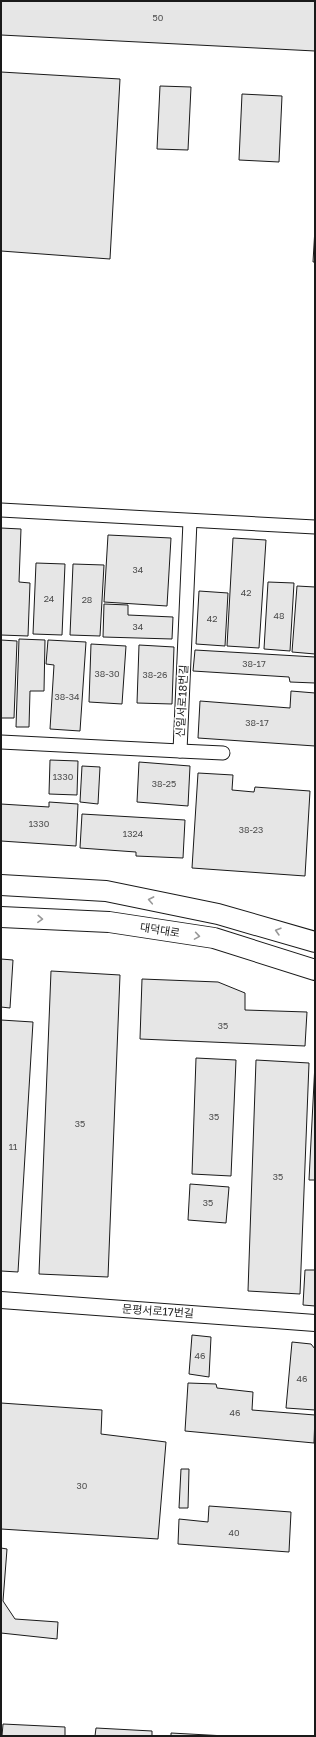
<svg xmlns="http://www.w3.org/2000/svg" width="316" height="1737" font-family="'Golos Text','Noto Sans KR',sans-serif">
<rect width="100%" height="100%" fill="#fff"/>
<!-- building -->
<g fill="#e6e6e6" stroke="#1a1a1a">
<path d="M1,1H315V51L1,35Z"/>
<path d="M1,72L120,79L110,259L1,251Z"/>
<path d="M160,86L191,87L188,150L157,149Z"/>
<path d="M242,94L282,96L279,162L239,160Z"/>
<path d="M315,228V262H313Z"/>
<path d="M1,528L21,529L19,582L30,583L28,636L1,635Z"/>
<path d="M108,535L171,538L167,606L104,602Z"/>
<path d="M233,538L266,540L259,648L227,646Z"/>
<path d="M36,563L65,564L62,635L33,634Z"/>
<path d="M73,564L104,565L100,636L70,635Z"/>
<path d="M268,582L294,583L290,651L264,649Z"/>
<path d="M297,586L315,587V654L292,652Z"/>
<path d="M199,591L228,593L225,646L196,644Z"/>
<path d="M104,604L128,605V615L173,617L172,639L103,637Z"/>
<path d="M19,639L45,640L44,691H30L29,727H16Z"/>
<path d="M1,640L17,641L14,718H1Z"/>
<path d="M48,640L86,642L80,731L50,729L54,665L46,664Z"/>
<path d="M91,644L126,646L122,704L89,702Z"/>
<path d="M139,645L174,647L172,704L137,703Z"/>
<path d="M195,650L315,657V683L290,682L289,677L193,671Z"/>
<path d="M291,691L315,693V746L198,738L200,701L290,708Z"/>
<path d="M50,760L78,761L77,795L49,794Z"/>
<path d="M139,762L190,766L188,806L137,802Z"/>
<path d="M82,766L100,767L98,804L80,802Z"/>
<path d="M198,773L233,775L232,790L254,792L255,787L310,791L305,876L192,868Z"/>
<path d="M49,802L78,804L76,846L1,841V804L49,807Z"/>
<path d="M82,814L185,820L183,858L136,856V852L80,848Z"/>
<path d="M1,959L13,960L10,1008L1,1007Z"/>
<path d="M51,971L120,975L108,1277L39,1274Z"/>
<path d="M142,979L218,982L245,993V1010L307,1012L305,1046L140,1039Z"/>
<path d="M1,1020L33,1022L18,1272L1,1271Z"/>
<path d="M196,1058L236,1060L231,1176L192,1174Z"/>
<path d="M256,1060L309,1063L300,1294L248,1291Z"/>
<path d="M315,1063V1180H309Z"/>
<path d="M190,1184L229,1187L226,1223L188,1220Z"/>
<path d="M305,1270H315V1306L303,1305Z"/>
<path d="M192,1335L211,1337L209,1377L189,1374Z"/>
<path d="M292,1342L311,1344L315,1349V1410L286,1408Z"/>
<path d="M188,1383L216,1384L217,1388L253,1392L252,1410L315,1415L314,1443L185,1431Z"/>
<path d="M1,1403L102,1410L101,1434L166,1442L158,1539L1,1529Z"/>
<path d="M181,1469H189L188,1508H179Z"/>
<path d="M209,1506L291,1512L289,1552L178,1544L179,1519L208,1522Z"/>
<path d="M1,1548L7,1549L3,1601L15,1619L58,1622L57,1639L1,1633Z"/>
<path d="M3,1724L65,1727V1736H2Z"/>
<path d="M96,1728L152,1731V1736H95Z"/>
<path d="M171,1733L226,1736H171Z"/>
</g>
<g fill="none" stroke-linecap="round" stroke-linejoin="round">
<defs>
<g id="minor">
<path d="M1,510L315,527"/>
<path d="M1,742L180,751L190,521"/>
<path d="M180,751L223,753"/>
</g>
<path id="tertiary" d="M1,1300L315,1323"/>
<g id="primary">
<path d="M1,885L106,891L218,914L315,942"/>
<path d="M1,917L109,922L214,938L315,970"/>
</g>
</defs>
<!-- minor casing -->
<use href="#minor" stroke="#1a1a1a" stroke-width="15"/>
<!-- tertiary casing -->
<use href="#tertiary" stroke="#1a1a1a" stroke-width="18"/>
<!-- primary casing -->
<use href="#primary" stroke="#1a1a1a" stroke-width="22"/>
<!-- minor -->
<use href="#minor" stroke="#fff" stroke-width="13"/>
<!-- tertiary -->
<use href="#tertiary" stroke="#fff" stroke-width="16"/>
<!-- primary -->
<use href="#primary" stroke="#fff" stroke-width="20"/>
</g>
<!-- one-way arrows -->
<defs><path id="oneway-chevron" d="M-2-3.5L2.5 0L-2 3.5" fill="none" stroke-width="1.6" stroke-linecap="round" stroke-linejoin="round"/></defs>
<g stroke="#989898">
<use href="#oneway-chevron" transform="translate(151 900) rotate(-169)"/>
<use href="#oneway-chevron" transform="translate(40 919) rotate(3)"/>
<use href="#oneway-chevron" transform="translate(278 931) rotate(-164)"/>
<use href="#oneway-chevron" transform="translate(197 936) rotate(9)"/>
</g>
<g text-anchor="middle" stroke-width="3" stroke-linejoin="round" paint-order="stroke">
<!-- number labels -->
<g font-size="9" fill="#4d4d4d">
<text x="158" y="21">50</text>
<text x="138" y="573">34</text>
<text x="246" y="596">42</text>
<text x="49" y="602">24</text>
<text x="87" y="603">28</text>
<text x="279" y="619">48</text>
<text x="212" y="622">42</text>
<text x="138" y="630">34</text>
<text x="254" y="667">38-17</text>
<text x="107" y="677">38-30</text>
<text x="155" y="678">38-26</text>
<text x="67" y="700">38-34</text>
<text x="257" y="726">38-17</text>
<text x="63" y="780">1330</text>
<text x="164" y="787">38-25</text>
<text x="39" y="827">1330</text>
<text x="251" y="833">38-23</text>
<text x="133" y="837">1324</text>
<text x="223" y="1029">35</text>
<text x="214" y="1120">35</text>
<text x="80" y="1127">35</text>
<text x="13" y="1150">11</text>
<text x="278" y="1180">35</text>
<text x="208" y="1206">35</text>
<text x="200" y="1359">46</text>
<text x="302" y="1382">46</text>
<text x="235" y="1416">46</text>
<text x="82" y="1489">30</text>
<text x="234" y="1536">40</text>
</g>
<!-- street labels -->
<g font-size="11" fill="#1a1a1a" stroke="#fff">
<text transform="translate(182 701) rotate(-87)" y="4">신일서로18번길</text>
<text transform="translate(160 930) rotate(9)" y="4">대덕대로</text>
<text transform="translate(158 1311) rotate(4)" y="4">문평서로17번길</text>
</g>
</g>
<!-- border -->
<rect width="316" height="1737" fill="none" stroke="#1a1a1a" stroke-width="4"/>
</svg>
